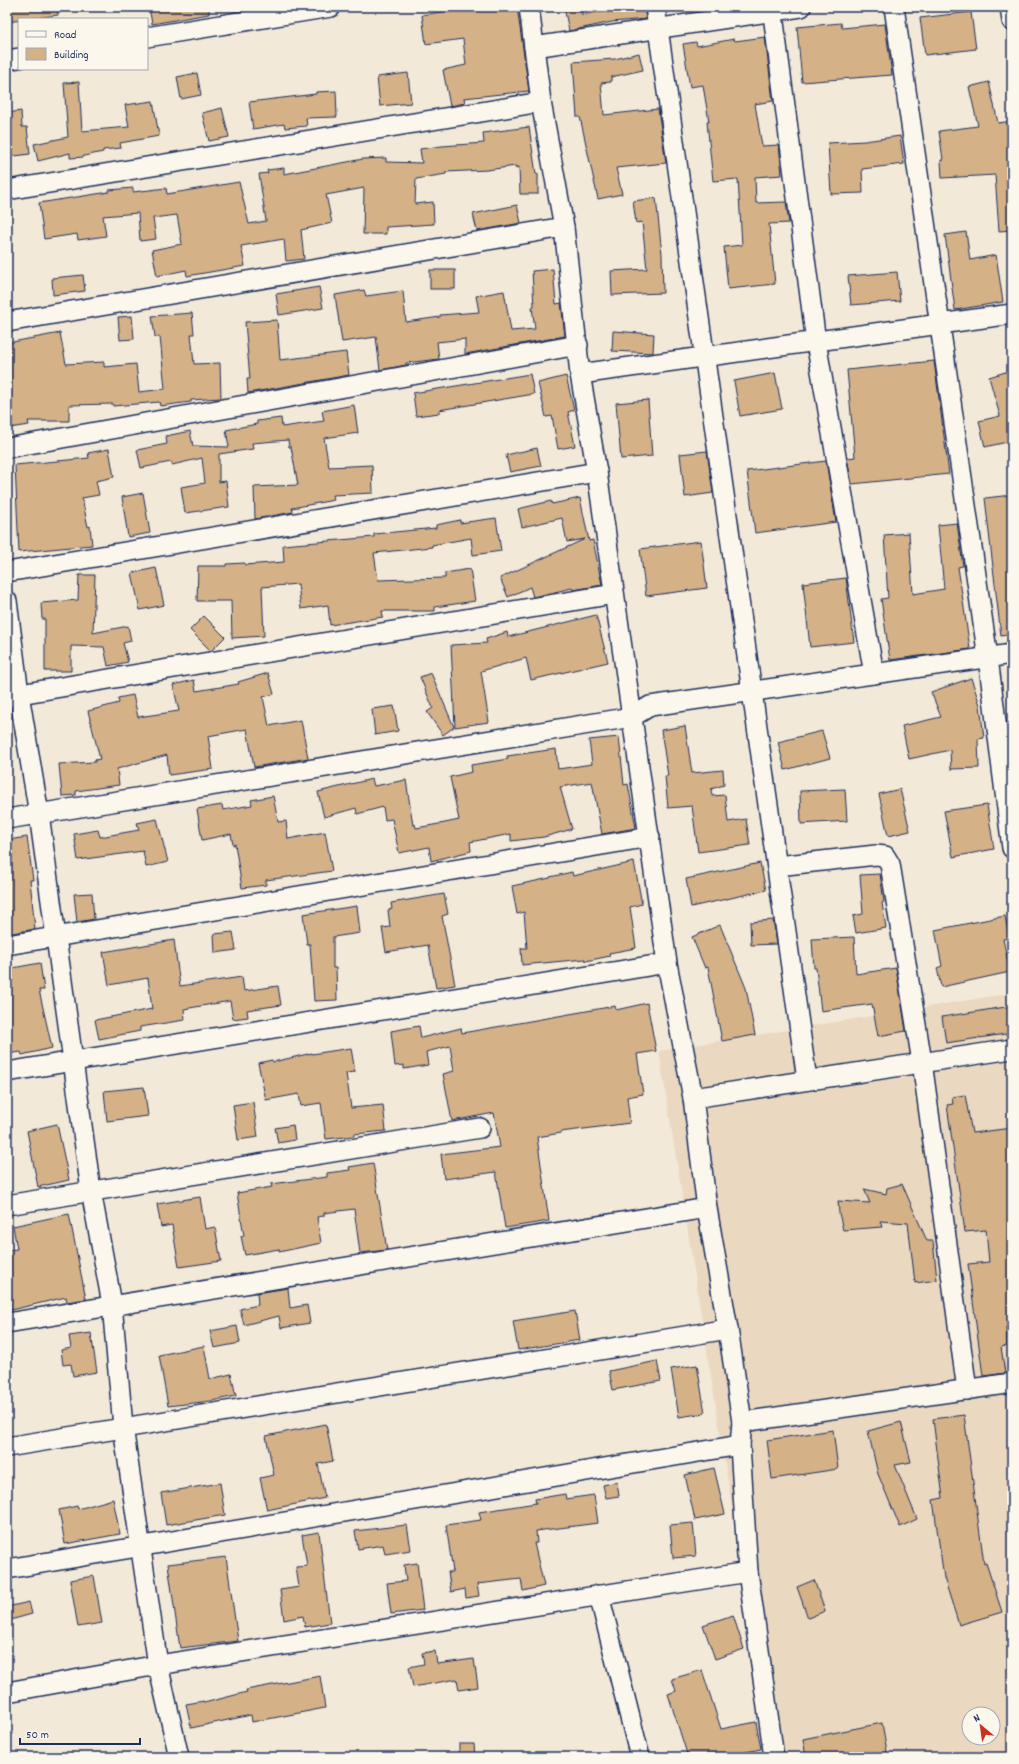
<svg xmlns="http://www.w3.org/2000/svg" width="1019" height="1764" font-family="Dekko,sans-serif">
<rect width="100%" height="100%" fill="#f3e9d8"/>
<filter id="ink" filterUnits="userSpaceOnUse"><feTurbulence type="fractalNoise" baseFrequency=".025" numOctaves="2"/><feDisplacementMap in="SourceGraphic" scale="8" xChannelSelector="R" yChannelSelector="G"/><feConvolveMatrix kernelMatrix="1 2 1 2 8 2 1 2 1" color-interpolation-filters="sRGB"/></filter>
<g filter="url(#ink)">
<!-- built -->
<path fill="#ead8c0" fill-rule="evenodd" d="M1012,993V1757H772L659,1051ZM969,1714H993V1738H969Z"/>
<!-- building -->
<g fill="#d5b187" stroke="#1b2f5e">
<path d="M7,7H57L58,15L7,22Z"/>
<path d="M149,7H209V14L152,24Z"/>
<path d="M473,7H517L529,91L464,98L465,103L450,106L443,70L466,65L463,39L426,44L422,15Z"/>
<path d="M564,7H581L582,15L620,7H644L646,19L612,22L569,31Z"/>
<path d="M971,12L976,49L925,55L920,18Z"/>
<path d="M841,23L842,28L885,24L892,75L802,82L797,27Z"/>
<path d="M765,37L773,101L755,104L762,146L779,145L782,175L755,177L756,203L786,202L789,223L769,224L775,284L728,289L724,247L742,245L738,179L713,181L707,122H709L703,85L690,87L683,44L696,42L697,46L734,39L735,41Z"/>
<path d="M639,53L643,70L611,77V82L601,83L604,115L658,109L666,163L616,168L622,194L598,199L580,117H577L573,62L615,59Z"/>
<path d="M197,73L201,95L181,99L177,77Z"/>
<path d="M408,73L411,103L380,106L377,77Z"/>
<path d="M79,82L82,131L129,127L125,105L153,101L159,136L120,143L121,148L103,150V152L84,156V157L70,158V153L38,161L34,144L68,137L64,83Z"/>
<path d="M989,82L998,123L1012,121V230L999,231L995,175L942,178L941,160H943L939,131L978,126L969,87Z"/>
<path d="M336,91L337,117L306,118L307,126L285,128L284,124L253,129L249,102L316,94V92Z"/>
<path d="M222,108L229,137L209,141L202,113Z"/>
<path d="M21,111L22,127H27L30,154L7,157V113Z"/>
<path d="M529,127L536,174H538V194H520L519,167L516,168V166L487,170L446,172V174L416,179L415,204L433,202L434,224L386,227V234H363L364,188L326,195L332,223L301,230L304,259L286,261L284,239L241,246L245,266L187,276L186,270L157,276L152,250L182,244L177,215L153,218L156,239L140,241L138,213L103,216L106,236L78,240L77,234L44,239L39,203L109,192V190L133,188V192L166,188L167,194L239,182L249,224L266,221L259,174L268,173L267,170L284,168V174L363,159L386,158V162L422,163L420,149L442,146L484,143L483,133Z"/>
<path d="M900,136L904,164L862,169L863,193L831,194L828,143L865,141Z"/>
<path d="M656,198L662,254L663,293L612,295L611,271L647,269L642,222L636,223L633,201Z"/>
<path d="M517,205L521,223L477,231L473,214Z"/>
<path d="M966,232L970,260L996,255L1003,302L955,310L945,235Z"/>
<path d="M553,269L556,304L561,303L565,336L465,354V339L437,342L439,359L406,363V365L380,370L376,337L342,342L335,295L364,290L366,296L403,291L406,322L440,317V315L479,312L476,296L504,291L511,331L535,329L532,307L534,306L532,271Z"/>
<rect x="430" y="270" width="25" height="19"/>
<path d="M897,272L900,301L851,305L848,276Z"/>
<path d="M83,275L85,291L53,295L52,278Z"/>
<path d="M319,287L323,308L279,315L276,294Z"/>
<path d="M192,313L194,334H191L194,364L220,363L221,398L191,400V402L160,406L159,402L113,406V404L69,405V421H28L29,425L9,428L7,343L60,333L66,364L104,362V367L136,364L139,392L165,389L160,337H155L152,316Z"/>
<path d="M132,316L134,339L120,340L118,317Z"/>
<path d="M277,320L280,360L346,352L349,375L248,393L247,379H250L245,322Z"/>
<path d="M613,331L654,334L653,353L612,351Z"/>
<path d="M934,361L949,474L852,484L847,458L855,457L847,370Z"/>
<path d="M1012,370V445L1008,446L1007,442L985,447L979,421L1000,416L989,377Z"/>
<path d="M775,373L782,409L740,416L734,381Z"/>
<path d="M530,374L534,394L439,410V413L416,416L413,393Z"/>
<path d="M566,376L574,410L568,412L575,446L558,449L552,416L546,417L538,383Z"/>
<path d="M648,400L652,456L621,459L616,403Z"/>
<path d="M354,405L358,433L324,438L329,467L372,465L373,493L333,495L334,500L292,508L293,512L255,519L254,487L298,485L291,447H289L288,440L252,443L253,449L219,454V482L226,481L229,507L185,513L181,487L205,483L202,458L172,465L171,462L141,468L137,450L167,444L166,436L190,431L193,446L229,447L226,430L257,424V421L281,418L282,427L324,421L322,411Z"/>
<path d="M537,448L541,466L510,472L506,455Z"/>
<path d="M109,449L114,477L96,481L99,495L82,498L88,527L90,526L92,545L19,552L15,465L89,458L88,453Z"/>
<path d="M707,451L713,493L685,497L680,454Z"/>
<path d="M826,461L836,522L755,533L747,471Z"/>
<path d="M143,493L150,533L128,537L122,497Z"/>
<path d="M1012,495V634L1001,636L985,498Z"/>
<path d="M580,498L589,541L593,540L602,585L573,590L572,588L533,597L530,587L508,597L500,578L585,539L567,542L562,518L522,527L518,509L551,501L552,504Z"/>
<path d="M496,518L501,551L473,555L471,538L432,545V547L374,553L378,580L445,578V573L470,569L475,601L435,607V611H382L383,617L330,625L328,605L301,609L298,584L262,587L264,636L232,638L231,601H197L198,566H226V564L245,563V565L284,562L283,545L374,537V534L436,528V525L460,520V523Z"/>
<path d="M957,523L963,566L958,567L970,649L890,660L881,599L888,598L884,535L909,533L913,594L944,589L938,525Z"/>
<path d="M701,541L707,588L646,596L640,549Z"/>
<path d="M156,568L164,605L140,610L132,573Z"/>
<path d="M79,575H95L93,633L128,626L131,641L123,643L128,662L108,666L104,647L71,646V671H45V619H42L41,603L78,600Z"/>
<path d="M846,578L854,642L810,647L803,583Z"/>
<path d="M596,615L608,662L531,680L526,658L481,671L489,722L455,727L451,645L487,643L486,639L507,632L508,637Z"/>
<path d="M204,616L225,637L211,651L190,630Z"/>
<path d="M268,673L274,694L263,697L269,726L301,720L308,758L254,767L247,729L208,736L213,769L169,775L167,755L117,769L119,785L76,791V795L62,796L59,764L95,762V760L100,759L88,711L119,703L118,698L133,695L138,717L179,711L173,685L194,680L196,691L239,684L238,682Z"/>
<path d="M431,673L454,727L443,735L427,712L433,708L420,677Z"/>
<path d="M971,678L980,705L984,738L978,739L979,768L951,769L950,750L909,759L902,726L941,717L931,692Z"/>
<path d="M394,706L398,731L375,735L372,709Z"/>
<path d="M685,726L692,773L723,770L724,785L711,789L712,796L725,795L728,822L746,819L750,845L698,852L692,806L668,808L665,776H668L661,730Z"/>
<path d="M822,731L830,758L785,770L778,742Z"/>
<path d="M619,737L624,785L628,784L636,828L602,834L592,782L560,787L572,829L544,837L511,841V834L470,842L471,851L431,861L429,847L399,853L392,819L385,820L383,807L357,814L356,808L324,817L318,792L372,779L374,786L406,780L413,825L415,824L416,828L445,823L459,820L450,777L472,772L471,765L508,759L507,756L556,749L558,769L592,764L589,740Z"/>
<path d="M845,789L847,821L801,824L800,791Z"/>
<path d="M900,789L910,831L888,836L879,794Z"/>
<path d="M273,796L278,822L286,821L288,839L325,832L332,871L266,880V885L242,888L235,844L233,845L231,834L202,840L197,809L222,805L223,810L252,805L251,800Z"/>
<path d="M987,805L994,849L953,857L944,811Z"/>
<path d="M157,819L168,862L146,867L143,851L78,860L74,834L98,830L100,837L139,830L137,823Z"/>
<path d="M27,837L33,880H30L35,929L7,934V858L10,857L8,840Z"/>
<path d="M634,862L642,904L630,907L636,948L609,953L610,956L586,961L585,959L522,965L521,948H527L524,912L517,914L512,886L550,878V877L572,872L573,876Z"/>
<path d="M760,863L766,890L691,907L686,879Z"/>
<path d="M880,874L884,902L882,903L886,928L856,933L853,916L863,914L860,875Z"/>
<path d="M92,893L94,919L77,922L74,894Z"/>
<path d="M444,894L448,914L442,916L455,985L436,988L428,945L386,952L382,928L390,927L388,910L392,909L391,903Z"/>
<path d="M357,906L360,933L333,937V968H336L337,1000L314,1001L310,944H307L303,914Z"/>
<path d="M1005,916L1009,938L1003,939L1010,972L941,987L937,968L942,966L935,930Z"/>
<path d="M773,920L777,944L751,945L750,922Z"/>
<path d="M720,925L746,988L755,1035L722,1041L708,967L705,968L692,937Z"/>
<path d="M233,932L236,950L215,953L214,934Z"/>
<path d="M854,937L856,974L896,968L906,1031L878,1036L872,1004L821,1011L816,968H814L812,939Z"/>
<path d="M174,940L180,986L242,977L244,991L278,986L281,1005L247,1010L248,1017L233,1019L230,1001L184,1009L185,1020L140,1027V1031L99,1039L95,1020L152,1009L148,978L109,985L103,952Z"/>
<path d="M40,963L44,990H39L52,1048L22,1055L21,1052L7,1054V969Z"/>
<path d="M647,1003L656,1051L637,1054L643,1094L627,1097L630,1123L561,1132V1133L537,1137L549,1221L505,1228L496,1172L444,1179L441,1154L500,1147L494,1113L452,1121L443,1074L454,1071L450,1046L426,1052L428,1065L404,1069V1065L395,1066L391,1031L419,1026L421,1038L461,1028L462,1033L615,1006L616,1010Z"/>
<path d="M1012,1006V1033L946,1043L942,1017Z"/>
<path d="M351,1048L355,1072L346,1073L351,1108L383,1105L386,1131L354,1134V1136L326,1139L321,1103L301,1106L299,1094L266,1100L258,1063L272,1060L273,1062L312,1053V1054Z"/>
<path d="M144,1087L148,1116L107,1121L104,1091Z"/>
<path d="M965,1095L972,1133L1012,1128V1326L1006,1327L1007,1346L1001,1347L1005,1373L983,1376L968,1264L989,1262L986,1230L965,1232L947,1105L953,1104L952,1097Z"/>
<path d="M253,1102L258,1137L238,1140L233,1105Z"/>
<path d="M57,1124L69,1180L38,1187L27,1131Z"/>
<path d="M293,1125L295,1140L278,1143L275,1128Z"/>
<path d="M373,1163L387,1250L360,1253L354,1209L324,1213V1216L317,1217L321,1243L279,1252V1249L245,1255L241,1236H244L237,1193L272,1187L271,1184L327,1177V1173L350,1170L349,1167Z"/>
<path d="M902,1184L927,1241H933L937,1280L915,1283L908,1223L880,1221L882,1227L843,1230L839,1213L838,1201L870,1203L864,1189L886,1194L887,1188Z"/>
<path d="M200,1197L205,1229L215,1227L221,1261L179,1267L172,1225L161,1227L157,1204Z"/>
<path d="M69,1214L86,1299L67,1302L66,1297L7,1311V1250L17,1249L13,1226Z"/>
<path d="M288,1288L290,1308L307,1305L310,1323L281,1328L279,1316L244,1325L240,1309L258,1305L257,1293Z"/>
<path d="M575,1311L580,1340L518,1350L513,1321Z"/>
<path d="M237,1326L240,1343L214,1348L210,1331Z"/>
<path d="M91,1333L97,1372L73,1376L71,1364L63,1365L61,1350L71,1348L69,1336Z"/>
<path d="M204,1346L210,1379L231,1374L236,1396L211,1401L168,1406L159,1355Z"/>
<path d="M657,1361L661,1381L613,1390L609,1371Z"/>
<path d="M697,1365L705,1413L679,1417L671,1369Z"/>
<path d="M964,1415L984,1564L986,1563L1002,1612L959,1625L944,1578L933,1500L943,1498L933,1419Z"/>
<path d="M901,1422L911,1462L895,1465L917,1519L900,1527L878,1474L868,1431Z"/>
<path d="M326,1424L333,1461L318,1464L325,1498L267,1510L260,1478L274,1475L266,1436Z"/>
<path d="M833,1430L838,1469L772,1479L767,1440Z"/>
<path d="M714,1468L725,1514L695,1520L685,1475Z"/>
<path d="M617,1482L619,1496L606,1498L603,1485Z"/>
<path d="M220,1483L225,1515L166,1525L161,1493Z"/>
<path d="M565,1494L566,1499L594,1495L598,1523L536,1531L537,1543H534L544,1586L523,1591L521,1579L477,1584L479,1596L466,1598L465,1589L451,1592L448,1572H453L446,1525L481,1520L479,1512L536,1503L535,1499Z"/>
<path d="M113,1499L120,1534L65,1544L59,1510L77,1506L78,1509Z"/>
<path d="M693,1523L696,1556L673,1558L670,1525Z"/>
<path d="M407,1525L411,1550L385,1554L383,1545L358,1549L355,1531Z"/>
<path d="M319,1532L330,1623L305,1627L303,1616L284,1620L280,1590L299,1587L296,1567L307,1566L302,1535Z"/>
<path d="M226,1557L238,1641L180,1648L168,1564Z"/>
<path d="M417,1563L423,1610L391,1614L387,1583L406,1581L404,1565Z"/>
<path d="M94,1576L102,1623L78,1627L70,1580Z"/>
<path d="M814,1580L825,1611L808,1618L797,1587Z"/>
<path d="M29,1602L32,1614L7,1621V1607Z"/>
<path d="M733,1615L744,1649L715,1659L703,1625Z"/>
<path d="M435,1651L437,1664L474,1659L478,1687L459,1690L457,1679L413,1687L409,1667L424,1664L422,1653Z"/>
<path d="M702,1670L721,1729L756,1722L761,1749L720,1757H688L668,1694L676,1691L672,1679Z"/>
<path d="M320,1676L325,1708L252,1722L251,1715L191,1728L186,1704L204,1701V1703L247,1692L246,1690Z"/>
<path d="M882,1723L888,1757H806L803,1739Z"/>
<path d="M459,1744H474L475,1757H459Z"/>
</g>
<g fill="none" stroke-linecap="round" stroke-linejoin="round">
<defs>
<g id="street">
<path d="M529,7L541,102L564,227L580,374L597,472L667,963L693,1098L707,1208L728,1329L742,1422L740,1445L748,1572L774,1757"/>
<path d="M655,7L807,1080"/>
<path d="M772,7L816,342L874,674"/>
<path d="M894,7L988,658L1012,848"/>
<path d="M1010,7L1012,21"/>
<path d="M147,37L331,7"/>
<path d="M534,47L801,7"/>
<path d="M7,60L19,58"/>
<path d="M7,190L541,102"/>
<path d="M7,322L564,227"/>
<path d="M580,374L1012,314"/>
<path d="M7,448L578,345"/>
<path d="M7,572L597,472"/>
<path d="M7,601L19,694L39,814L91,1191L112,1304L123,1427L158,1665L179,1757"/>
<path d="M8,696L614,594"/>
<path d="M7,819L632,717L650,706L1012,654"/>
<path d="M777,866L876,855L885,856L890,864L922,1062L967,1390"/>
<path d="M7,945L650,837"/>
<path d="M7,1072L667,963"/>
<path d="M693,1098L1012,1049"/>
<path d="M7,1205L480,1128"/>
<path d="M7,1323L707,1208"/>
<path d="M742,1422L1012,1383"/>
<path d="M7,1447L728,1329"/>
<path d="M7,1569L740,1445"/>
<path d="M599,1595L640,1757"/>
<path d="M7,1692L158,1665L748,1572"/>
</g>
</defs>
<!-- street casing -->
<use href="#street" stroke="#1b2f5e" stroke-width="22"/>
<!-- street -->
<use href="#street" stroke="#fbf7ec" stroke-width="19"/>
</g>
</g>
<!-- margin -->
<rect width="1019" height="1764" fill="none" stroke="#fbf7ec" stroke-width="24"/>
<rect x="12" y="12" width="995" height="1740" fill="none" stroke="#1b2f5e" stroke-width="1.5" filter="url(#ink)"/>
<!-- legend -->
<rect x="18" y="18" width="130" height="52" fill="#fbf7ec" stroke="#a1a7b3"/>
<rect x="26" y="31" width="20" height="6" fill="#fbf7ec" stroke="#a1a7b3"/>
<text x="54" y="38" font-size="12" fill="#1b2f5e">Road</text>
<rect x="26" y="48" width="20" height="12" fill="#d5b187" stroke="#a1a7b3"/>
<text x="54" y="58" font-size="12" fill="#1b2f5e">Building</text>
<!-- north arrow -->
<g transform="translate(981 1726) rotate(331)"><circle r="19" fill="#fbf7ec" stroke="#a1a7b3"/>
<path d="M0-3L7 15L0 10L-7 15Z" fill="#c8321e"/>
<text y="-6" font-size="11" font-weight="bold" text-anchor="middle" fill="#1b2f5e">N</text>
</g>
<!-- scale -->
<path d="M20 1738v6h120v-6" fill="none" stroke="#1b2f5e" stroke-width="2"/>
<text x="26" y="1738" font-size="12" fill="#1b2f5e" stroke="#fbf7ec" stroke-width="3" paint-order="stroke">50 m</text>
</svg>
